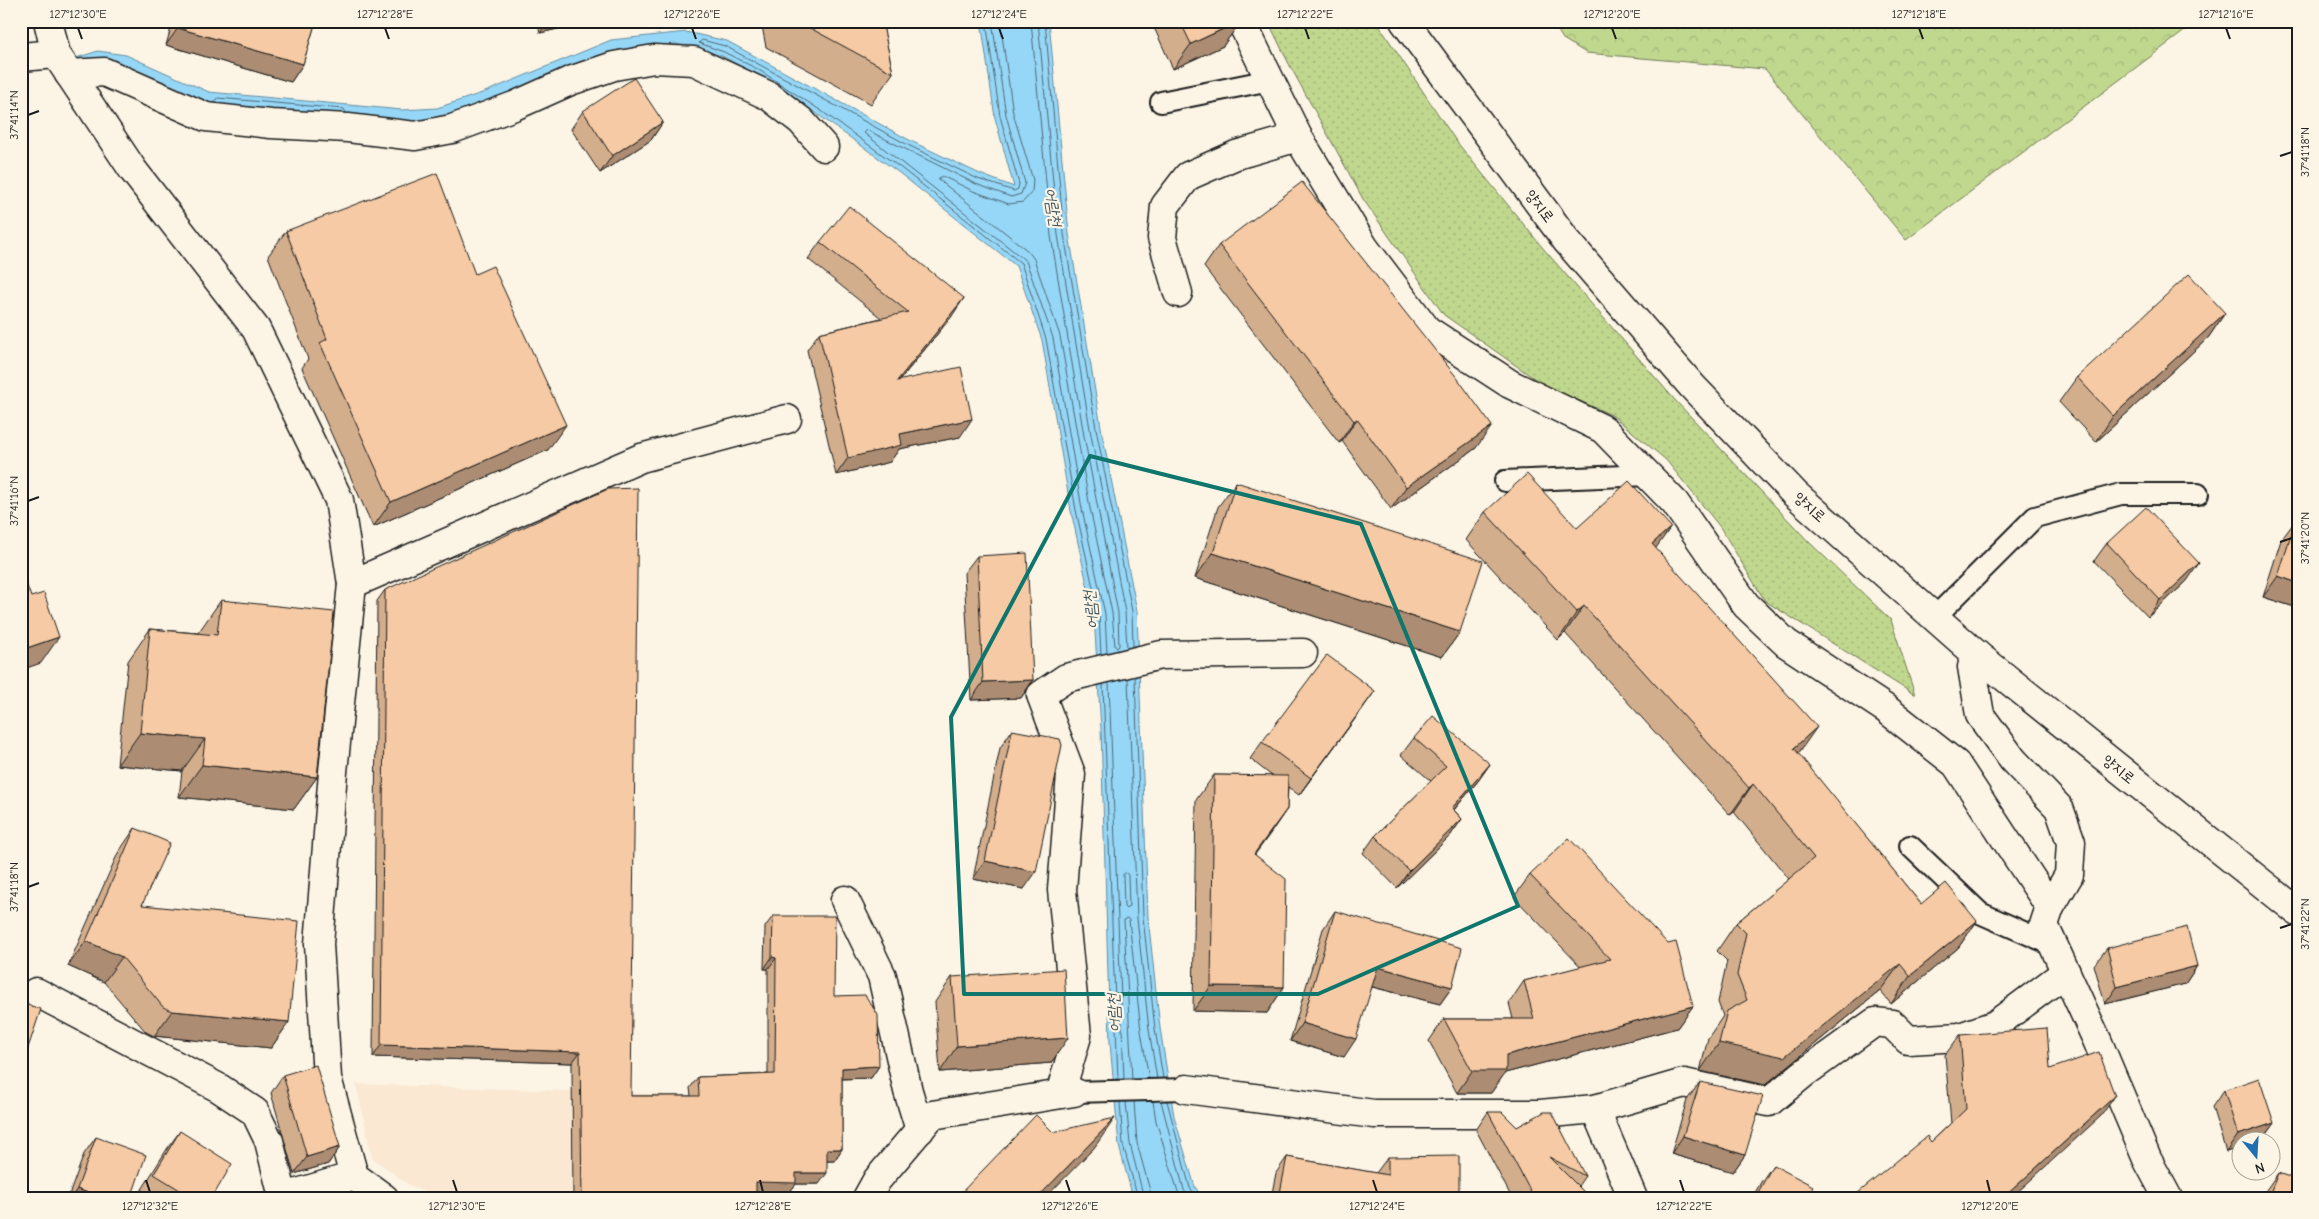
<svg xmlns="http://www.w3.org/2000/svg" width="2319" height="1219" font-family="'Comic Neue','Poor Story',sans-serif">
<defs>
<pattern id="grass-dots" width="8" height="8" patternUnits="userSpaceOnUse" patternTransform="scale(1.25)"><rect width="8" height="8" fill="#c0d78e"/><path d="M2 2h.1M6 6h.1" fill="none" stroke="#a4b87a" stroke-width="1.8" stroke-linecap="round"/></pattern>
<pattern id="forest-crowns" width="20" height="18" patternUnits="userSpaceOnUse" patternTransform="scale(1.25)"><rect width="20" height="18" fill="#c0d78e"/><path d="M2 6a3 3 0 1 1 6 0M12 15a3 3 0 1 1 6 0" fill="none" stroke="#a4b87a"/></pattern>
</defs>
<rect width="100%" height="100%" fill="#fcf5e5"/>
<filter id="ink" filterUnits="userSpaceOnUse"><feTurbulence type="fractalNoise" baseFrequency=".02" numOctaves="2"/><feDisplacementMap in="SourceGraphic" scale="10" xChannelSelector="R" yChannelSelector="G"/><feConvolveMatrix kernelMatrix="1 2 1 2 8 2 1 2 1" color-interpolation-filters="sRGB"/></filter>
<g filter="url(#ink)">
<!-- built -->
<path fill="#fae8d2" d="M356,1084L663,1094L662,1198H435L409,1185L372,1158Z"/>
<!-- grass -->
<path fill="url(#grass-dots)" stroke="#6e7a55" d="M1268,21H1376L1456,141L1542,247L1674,399L1809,542L1891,620L1915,695L1765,601L1720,527L1666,460L1612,415L1545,386L1444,315L1363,199L1289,64Z"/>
<!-- forest -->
<path fill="url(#forest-crowns)" stroke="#6e7a55" d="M1552,21H2198L1906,240L1765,69L1586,53L1563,39Z"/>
<!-- water -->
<path fill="#96d7f7" stroke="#658c9f" d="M981,21H1049L1069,234L1102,433L1137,611L1148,917L1160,1028L1174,1116L1195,1187L1203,1198H1133L1119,1146L1110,1043L1101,729L1094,616L1071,511L1042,340L1016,266L898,172L817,114L757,75L722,56L676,44L618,50L457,115L421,123L242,116L108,65L76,58L98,51L126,55L209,92L402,110L437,108L485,92L611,40L686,32L727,41L913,142L980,174L1014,187L995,118Z"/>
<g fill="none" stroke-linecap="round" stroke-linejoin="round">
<!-- shore -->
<g stroke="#4d6774" stroke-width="1">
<path d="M986,21L1000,116L1019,184L1018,189L1014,191L978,179L910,146L725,46L702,40L699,43L724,52L759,70L820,110L901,168L1021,263L1046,339L1076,510L1099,615L1101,654"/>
<path d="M992,21L1006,115L1025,183L1021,194L1011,197L976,184L867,130L864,133L1026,261L1053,338L1082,509L1105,614L1107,653"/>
<path d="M1000,21L1013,113L1033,180L1032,192L1023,202L1009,204L973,191L942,176L938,179L1028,251L1034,259L1060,336L1090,508L1112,613L1115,646L1117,648L1119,646L1118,613L1084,436L1051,236L1031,21"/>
<path d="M1038,21L1058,235L1091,435L1125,612L1127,648"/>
<path d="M1045,21L1064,234L1097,434L1132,611L1133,646"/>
<path d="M216,103L215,100L218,98L344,109L346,113"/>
<path d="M1135,677L1143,917L1155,1029L1163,1078"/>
<path d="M1128,678L1137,918L1149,1030L1157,1079"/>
<path d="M1109,683L1124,1079"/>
<path d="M1103,684L1118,1080"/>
<path d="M1126,873L1128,875L1129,906L1126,909L1124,907L1123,875Z"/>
<path d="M1132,1079L1124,920L1127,918L1129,920L1141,1031L1149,1079"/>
<path d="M1153,1101L1156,1121L1180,1198"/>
<path d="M1161,1101L1184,1190L1189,1198"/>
<path d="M1167,1101L1190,1188L1197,1198"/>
<path d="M1120,1102L1123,1145L1138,1198"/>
<path d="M1126,1102L1130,1144L1144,1198"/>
<path d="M1134,1102L1137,1143L1152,1198"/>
</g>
<defs>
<g id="service">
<path d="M1161,102L1270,80"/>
<path d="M1505,481L1648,475"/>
<path d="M1934,618L2035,517L2121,494H2198"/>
<path d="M1910,846L1980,913L2053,945"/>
<path d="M1074,1092L1186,1089"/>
</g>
<g id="minor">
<path d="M48,21L56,54L133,170L256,329L339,500L352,584L333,772L319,944L327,1078L354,1176L384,1198"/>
<path d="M1241,21L1298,137L1364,247L1427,330L1510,384L1603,429L1675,503L1746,605L1786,643L1886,709L1956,764L2050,907"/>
<path d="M21,57L56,54"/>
<path d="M69,74L104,72L206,117L271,124L348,128L415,136L452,129L514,106L570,81L614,66L654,59L694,61L769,96L801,121L824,147"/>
<path d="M1178,293L1162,238L1165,206L1188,176L1236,155L1298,137"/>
<path d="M352,584L641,458L787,419"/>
<path d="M1976,654L1972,667L1980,715L2013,760L2059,808L2071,842L2069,875L2050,907L2044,925L2097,1040L2147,1159L2168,1198"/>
<path d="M845,900L882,976L908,1091L920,1130"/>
<path d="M36,992L219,1088L255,1112L269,1141L283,1197"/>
<path d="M1186,1089L1374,1114H1540L1595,1109L1684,1083L1769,1102L1803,1074L1875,1022L1892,1024L1908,1040L1960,1037L1995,1025L2066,972"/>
<path d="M1060,1094L1077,1036L1062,890L1071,774L1041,695L1066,678L1161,655L1303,653"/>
<path d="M1595,1109L1633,1198"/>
<path d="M281,1198L354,1176"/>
<path d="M867,1198L877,1180L932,1115L1074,1092"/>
</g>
<path id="tertiary" d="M1404,21L1566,240L1692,386L1795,494L1976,654L2298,912"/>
</defs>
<!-- service casing -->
<use href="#service" stroke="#1c1c1c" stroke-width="24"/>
<!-- minor casing -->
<use href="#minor" stroke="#1c1c1c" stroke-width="31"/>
<!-- tertiary casing -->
<use href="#tertiary" stroke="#1c1c1c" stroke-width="31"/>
<!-- service -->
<use href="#service" stroke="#fcf5e5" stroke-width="20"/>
<!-- minor -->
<use href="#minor" stroke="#fcf5e5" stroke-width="28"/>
<!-- tertiary -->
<use href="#tertiary" stroke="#fcf5e5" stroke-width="28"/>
</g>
<!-- wall -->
<g fill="#d3ae8d" stroke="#1c1c1c">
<path d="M173,21H316L303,64L291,82L166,45Z"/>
<path d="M537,21H593L540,33Z"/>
<path d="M761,21H882L893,73L871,104L766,47Z"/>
<path d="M1151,21H1241L1223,46L1173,69Z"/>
<path d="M583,111L663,122L651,140L600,173L571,129Z"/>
<path d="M286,231L475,274L548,450L373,527L302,368L308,359L268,256Z"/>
<path d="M820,242L952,316L900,380L960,437L899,449L890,462L836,475L807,350L819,333L881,318L808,259Z"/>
<path d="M1219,245L1476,448L1391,509L1342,441L1339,443L1204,267Z"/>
<path d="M2225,313L2208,338L2096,442L2059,402L2077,377Z"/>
<path d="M1236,482L1460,632L1442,657L1195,578L1218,507Z"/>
<path d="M1485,512L1577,528L1656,549L1798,754L1921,904L1977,921L1958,948L1891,1004L1880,991L1765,1085L1700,1071L1708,1038L1723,1016L1718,1002L1727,961L1717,951L1736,923L1789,879L1734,812L1730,815L1565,633L1558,640L1466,540Z"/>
<path d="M2296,520L2298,608L2263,597L2281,540Z"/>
<path d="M2107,543L2187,581L2148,617L2094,561Z"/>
<path d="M977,556L1033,680L1021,698L971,700L964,573Z"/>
<path d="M385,590L631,1096H691L690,1088L698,1077L768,1074V969H764L765,927L773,916L834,996L879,1066L871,1078L842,1079V1149L834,1161H827L819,1184H796L788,1194H756V1198H573L572,1063L373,1057L377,601Z"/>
<path d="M221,600L317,777L294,809L179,797L182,771L117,765L128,661L150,629L198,633Z"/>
<path d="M1363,708L1299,795L1288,787L1287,809L1255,854L1284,987L1267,1013L1193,1011L1196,800L1214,775L1272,776L1250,759L1262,742Z"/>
<path d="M1012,730L1024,889L973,879L1000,748Z"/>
<path d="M1414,738L1490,764L1478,781L1454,810L1462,819L1450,836L1397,888L1363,853L1375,836L1431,781L1401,755Z"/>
<path d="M135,828L142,905L289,1022L271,1048L154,1036L146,1032L104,982L68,966L118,853Z"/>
<path d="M1530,875L1693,1006L1677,1028L1505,1073L1491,1093H1457L1429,1041L1444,1019H1513L1509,1003L1524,981L1581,967L1514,897Z"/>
<path d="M1335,911L1452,987L1440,1004L1372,987L1344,1057L1290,1041L1323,929Z"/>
<path d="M2107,948L2197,966L2185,984L2105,1004L2094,965Z"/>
<path d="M952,977L1051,1063L940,1072L935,1002Z"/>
<path d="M1960,1035L2050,1069L2101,1116L1931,1142L1951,1123L1945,1055Z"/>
<path d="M283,1075L340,1147L328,1164L294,1174L271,1093Z"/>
<path d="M1700,1082L1745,1155L1733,1172L1671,1154L1687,1100Z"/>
<path d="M2224,1090L2274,1123L2261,1141L2226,1152L2212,1107Z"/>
<path d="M1488,1112L1517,1127L1585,1176L1578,1186L1590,1198H1512L1476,1130Z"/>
<path d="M180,1131L212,1198H152L141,1191L167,1149Z"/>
<path d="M96,1137L131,1198H68L84,1154Z"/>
<path d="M1287,1157L1376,1173L1388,1157L1459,1195L1457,1198H1271L1276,1173Z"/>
<path d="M1773,1165L1807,1198H1752L1761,1182Z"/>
<path d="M2278,1173L2298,1198H2263L2266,1190Z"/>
</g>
<!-- shaded-wall -->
<g fill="#ac8d73" stroke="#1c1c1c">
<path d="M548,21H593L540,33Z"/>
<path d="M1241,21L1223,46L1173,69L1191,44Z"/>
<path d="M178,28L303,64L291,82L166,45Z"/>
<path d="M663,122L651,140L600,173L612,156Z"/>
<path d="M964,298L952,316L885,398L897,381Z"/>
<path d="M2225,313L2208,338L2096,442L2113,416Z"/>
<path d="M972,419L960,437L899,449L890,462L836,475L848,458L900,434Z"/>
<path d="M1357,419L1342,441L1339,443L1354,421Z"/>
<path d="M566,425L548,450L373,527L391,502Z"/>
<path d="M1492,426L1476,448L1391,509L1406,487Z"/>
<path d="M1671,527L1651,555L1652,544Z"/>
<path d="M1213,553L1460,632L1442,657L1195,578Z"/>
<path d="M2199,563L2187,581L2148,617L2160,600Z"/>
<path d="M2278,576L2298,583V608L2263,597Z"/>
<path d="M1584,606L1565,633L1558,640L1577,612Z"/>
<path d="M59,637L41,663L21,670V650Z"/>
<path d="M1033,680L1021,698L971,700L983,682Z"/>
<path d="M1375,691L1363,708L1299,795L1311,778Z"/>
<path d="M1817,727L1798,754L1794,748Z"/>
<path d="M140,733L205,739L182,771L117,765Z"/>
<path d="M1490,764L1478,781L1440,826L1452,808Z"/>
<path d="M202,765L317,777L294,809L179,797Z"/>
<path d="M1753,784L1734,812L1730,815L1749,788Z"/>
<path d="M1287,809L1270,834L1237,879L1254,854Z"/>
<path d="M1462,819L1450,836L1397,888L1409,871Z"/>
<path d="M985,861L1036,872L1024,889L973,879Z"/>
<path d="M1977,921L1958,948L1891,1004L1910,976Z"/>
<path d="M86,941L122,957L104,982L68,966Z"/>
<path d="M772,957L776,958L768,969H764Z"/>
<path d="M1900,964L1880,991L1765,1085L1700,1071L1719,1043Z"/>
<path d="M2197,966L2185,984L2105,1004L2117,987Z"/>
<path d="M1378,967L1452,987L1440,1004L1365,985Z"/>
<path d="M1211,986L1284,987L1267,1013L1193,1011Z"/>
<path d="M1693,1006L1677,1028L1505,1073L1491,1093H1457L1472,1071L1506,1055Z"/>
<path d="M172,1011L289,1022L271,1048L154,1036Z"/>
<path d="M1302,1023L1356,1039L1344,1057L1290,1041Z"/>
<path d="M1068,1038L1051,1063L940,1072L957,1046Z"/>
<path d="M381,1045L580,1052L572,1063L373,1057Z"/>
<path d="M879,1066L871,1078L834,1079L842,1068Z"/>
<path d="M2115,1096L2101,1116L2011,1198H2003Z"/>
<path d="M1115,1118L1094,1148L1045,1198H1038L1041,1194Z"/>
<path d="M2274,1123L2261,1141L2242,1142V1147L2226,1152L2238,1135Z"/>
<path d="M1683,1136L1745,1155L1733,1172L1671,1154Z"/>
<path d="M340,1147L328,1164L294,1174L307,1157Z"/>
<path d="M827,1149H842L834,1161H820Z"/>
<path d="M796,1173H827L819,1184H796L788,1194L748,1193L756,1182Z"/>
<path d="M77,1189L103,1198H71Z"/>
<path d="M1459,1195L1457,1198H1396L1397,1196Z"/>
</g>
<!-- building -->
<g fill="#f5caa4" stroke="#1c1c1c">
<path d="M180,21H316L303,64L178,28Z"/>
<path d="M797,21H882L893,73Z"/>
<path d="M1180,21H1240L1191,44Z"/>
<path d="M634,78L663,122L612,156L583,111Z"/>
<path d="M437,173L475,274L493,266L566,425L391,502L320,343L327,339L286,231Z"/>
<path d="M1302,182L1458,379L1492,426L1406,487L1357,419L1354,421L1219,245Z"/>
<path d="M849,206L964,298L897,381L961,367L972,419L900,434L902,445L848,458L819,333L908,312L820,242Z"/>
<path d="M2189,274L2225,313L2113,416L2077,377Z"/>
<path d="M1527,474L1577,528L1629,481L1671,527L1652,544L1817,727L1794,748L1921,904L1946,883L1977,921L1910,976L1900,964L1784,1057L1719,1043L1727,1011L1747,1000L1737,975L1746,933L1736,923L1814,858L1753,784L1749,788L1584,606L1577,612L1485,512Z"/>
<path d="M1236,482L1483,561L1460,632L1213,553Z"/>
<path d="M638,488L631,1096H699L698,1077L775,1074L776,958L772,957L773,916H835L834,996L865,995L878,1015L879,1066L842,1068V1149H827V1173H796V1183L756,1182V1198H582L580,1052L381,1045L385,590L608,489Z"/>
<path d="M2146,507L2199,563L2160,600L2107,543Z"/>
<path d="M2296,520H2298V583L2278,576Z"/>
<path d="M1027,553L1033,680L983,682L977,556Z"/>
<path d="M21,569L31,597L44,593L59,637L21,650Z"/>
<path d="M221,600L334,612L317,777L202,765L205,739L140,733L150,629L217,635Z"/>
<path d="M1327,655L1375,691L1311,778L1262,742Z"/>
<path d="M1433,716L1490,764L1452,808L1462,819L1409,871L1375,836L1446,766L1414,738Z"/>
<path d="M1012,730L1060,739L1062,745L1036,872L985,861Z"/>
<path d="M1214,775L1288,776L1287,809L1254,854L1286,879L1284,987L1211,986Z"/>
<path d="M135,828L170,843L142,905L299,921L289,1022L172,1011L163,1007L122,957L86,941Z"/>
<path d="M1569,838L1668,944L1676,942L1693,1006L1506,1055V1071H1472L1444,1019H1534L1524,981L1610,959L1530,875Z"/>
<path d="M1335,911L1462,948L1452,987L1378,967L1356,1039L1302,1023Z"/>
<path d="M2187,927L2197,966L2117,987L2107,948Z"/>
<path d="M1064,969L1068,1038L957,1046L952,977Z"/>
<path d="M21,1003L41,1009L21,1069Z"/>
<path d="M2047,1028L2050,1069L2099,1052L2115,1096L2003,1198H1852L1927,1136L1931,1142L1966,1109L1960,1035Z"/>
<path d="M316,1065L340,1147L307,1157L283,1075Z"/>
<path d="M2259,1078L2274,1123L2238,1135L2224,1090Z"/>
<path d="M1700,1082L1763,1096L1745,1155L1683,1136Z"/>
<path d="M1488,1112H1502L1517,1127L1544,1112H1552L1585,1176L1549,1157L1590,1198H1534Z"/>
<path d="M1036,1115L1053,1132L1115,1118L1041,1194L1044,1198H956Z"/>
<path d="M180,1131L232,1164L212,1198H193L154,1174Z"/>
<path d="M96,1137L146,1155L131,1198H103L77,1189Z"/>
<path d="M1459,1156V1195L1397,1196L1396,1198H1279L1287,1157L1388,1175V1157Z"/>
<path d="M1773,1165L1813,1186L1807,1198H1755Z"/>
<path d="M2278,1173L2298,1180V1198H2268Z"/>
</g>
</g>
<!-- marked area -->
<path fill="none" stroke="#0f766e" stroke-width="4" stroke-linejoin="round" d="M1090,456L1361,524L1518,906L1318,994H964L951,717Z"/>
<!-- ticks -->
<path fill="none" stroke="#1c1c1c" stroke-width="2" d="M78,28L82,39M385,28L389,39M692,28L696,39M999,28L1003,39M1305,28L1309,39M1612,28L1616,39M1919,28L1923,39M2226,28L2230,39M28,115L39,111M2280,156L2292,152M28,501L39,497M2280,542L2292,538M28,887L39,883M2280,928L2292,924M146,1180L150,1192M453,1180L457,1192M760,1180L763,1192M1066,1180L1070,1192M1373,1180L1377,1192M1680,1180L1684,1192M1987,1180L1990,1192"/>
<g text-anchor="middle" stroke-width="4.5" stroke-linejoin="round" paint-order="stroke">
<!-- street labels -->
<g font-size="15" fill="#1c1c1c" stroke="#fcf5e5">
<text transform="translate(1540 206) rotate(53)" y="5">양지로</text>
<text transform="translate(1810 507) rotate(42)" y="5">양지로</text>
<text transform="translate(2119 769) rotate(39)" y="5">양지로</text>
</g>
<!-- water labels -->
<g font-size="16" font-style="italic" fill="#41545e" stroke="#fcf5e5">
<text transform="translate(1054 207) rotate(81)" y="6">어람천</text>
<text transform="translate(1090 610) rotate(-96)" y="6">어람천</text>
<text transform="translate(1113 1013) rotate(-93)" y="6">어람천</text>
</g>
</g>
<!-- margin -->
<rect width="2319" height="1219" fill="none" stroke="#fcf5e5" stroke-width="55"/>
<!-- north arrow -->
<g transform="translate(2256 1156) rotate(162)"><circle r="24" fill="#fcf5e5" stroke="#a29e95"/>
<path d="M0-4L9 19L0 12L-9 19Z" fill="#1f6fb2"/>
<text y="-8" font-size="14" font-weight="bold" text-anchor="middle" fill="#1c1c1c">N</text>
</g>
<rect x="28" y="28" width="2264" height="1164" fill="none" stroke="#1c1c1c" stroke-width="2"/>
<g font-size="12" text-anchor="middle" fill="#1c1c1c">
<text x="78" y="18">127°12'30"E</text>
<text x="385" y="18">127°12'28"E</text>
<text x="692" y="18">127°12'26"E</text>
<text x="999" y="18">127°12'24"E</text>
<text x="1305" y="18">127°12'22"E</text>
<text x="1612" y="18">127°12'20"E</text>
<text x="1919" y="18">127°12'18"E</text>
<text x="2226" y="18">127°12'16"E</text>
<text transform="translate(14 115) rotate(-90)" y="4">37°41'14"N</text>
<text transform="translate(2305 152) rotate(-90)" y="4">37°41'18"N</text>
<text transform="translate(14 501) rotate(-90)" y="4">37°41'16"N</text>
<text transform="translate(2305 538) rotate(-90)" y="4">37°41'20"N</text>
<text transform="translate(14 887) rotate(-90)" y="4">37°41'18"N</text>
<text transform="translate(2305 924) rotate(-90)" y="4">37°41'22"N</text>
<text x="150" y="1210">127°12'32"E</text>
<text x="457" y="1210">127°12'30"E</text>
<text x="763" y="1210">127°12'28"E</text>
<text x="1070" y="1210">127°12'26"E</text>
<text x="1377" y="1210">127°12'24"E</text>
<text x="1684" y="1210">127°12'22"E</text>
<text x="1990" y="1210">127°12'20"E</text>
</g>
</svg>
